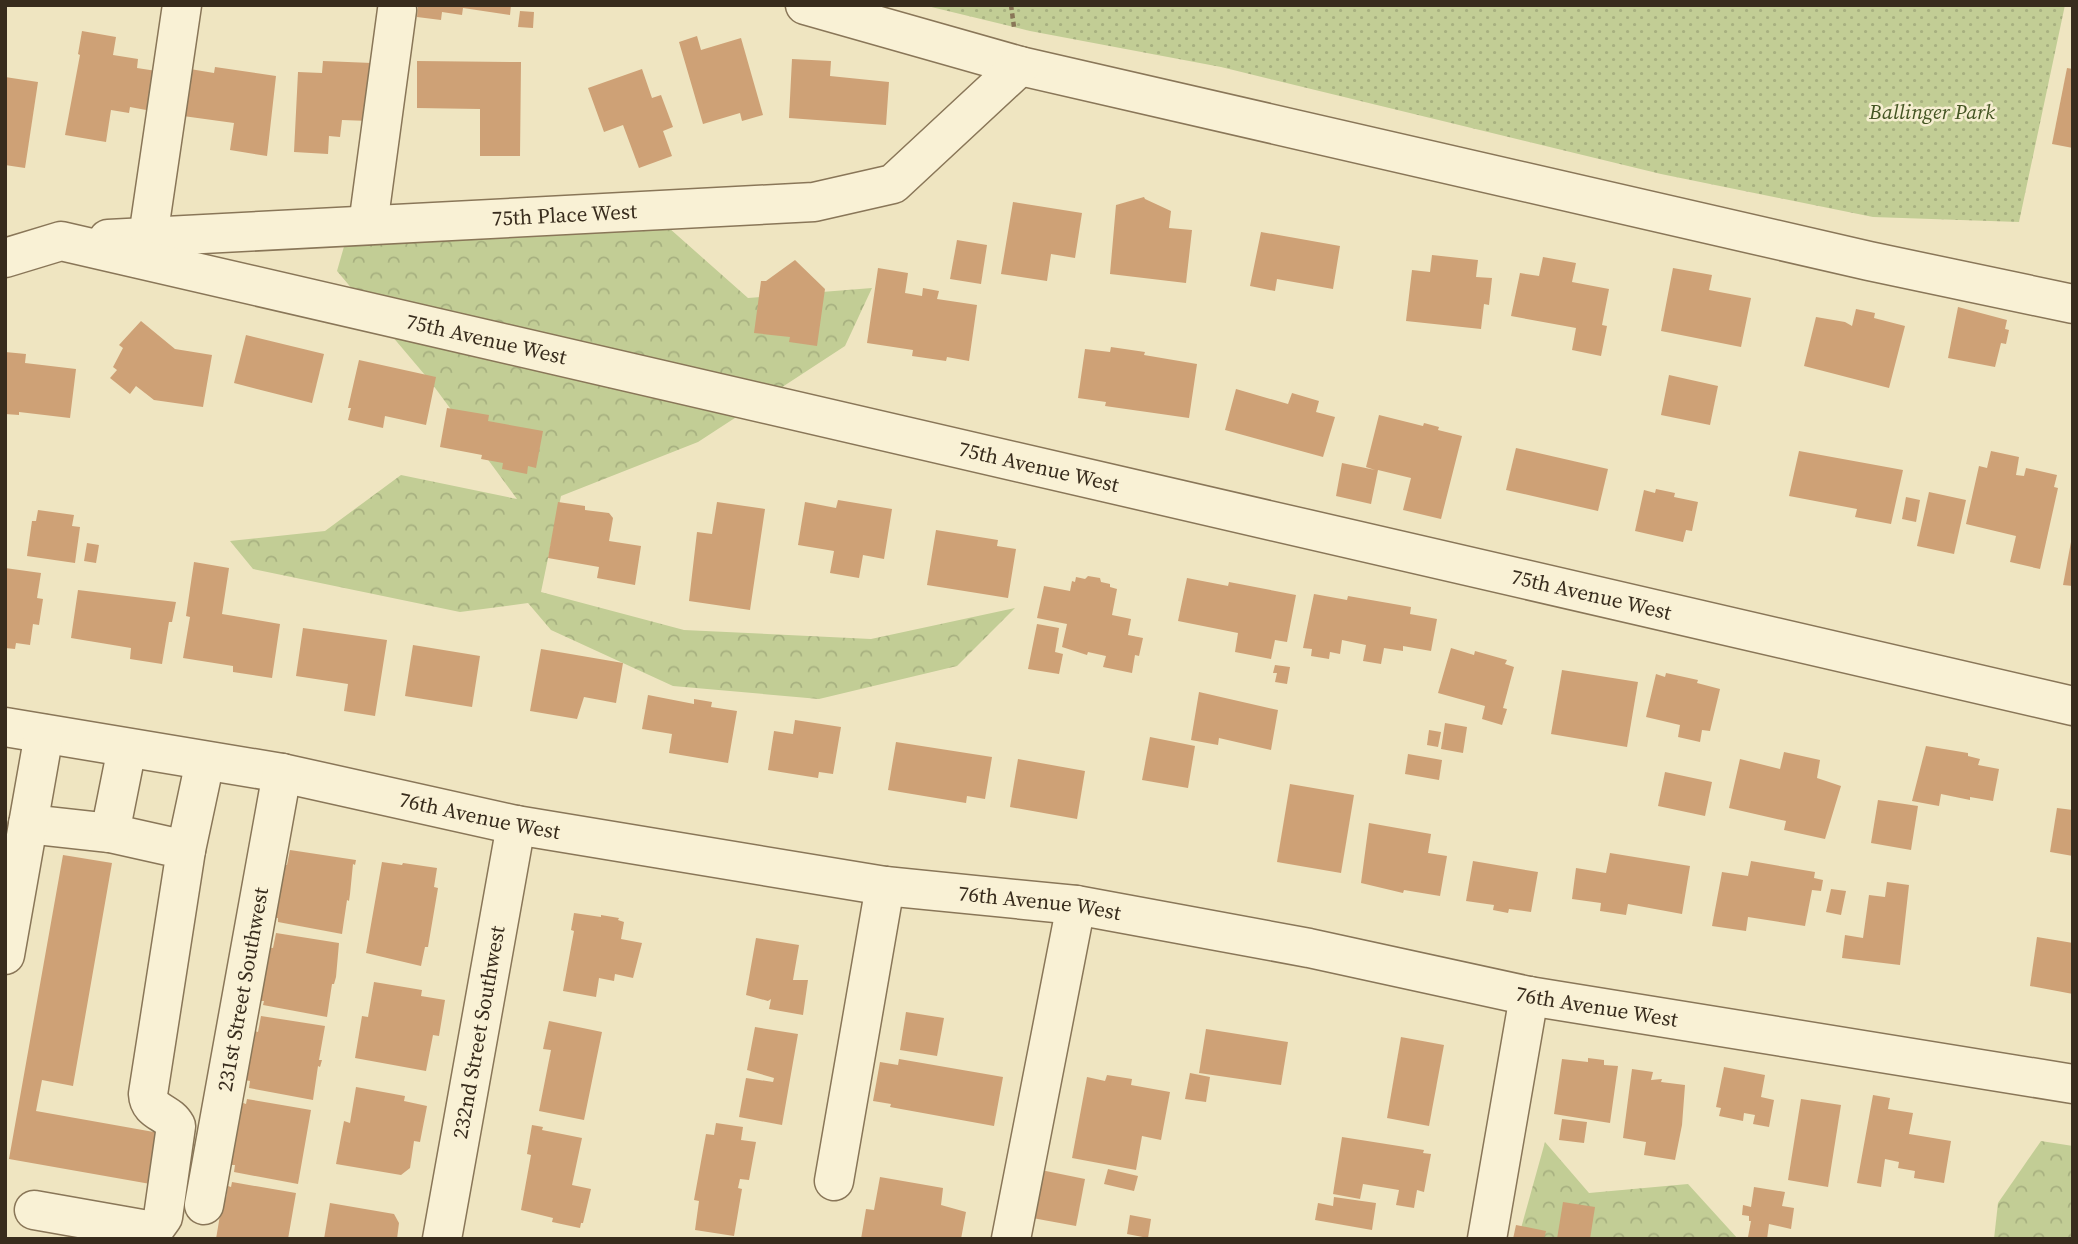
<svg xmlns="http://www.w3.org/2000/svg" width="2078" height="1244" font-family="'Source Serif 4',serif">
<defs>
<pattern id="forest-crowns" width="20" height="18" patternUnits="userSpaceOnUse" patternTransform="scale(1.75)"><rect width="20" height="18" fill="#c2cd95"/><path d="M2 6a3 3 0 1 1 6 0M12 15a3 3 0 1 1 6 0" fill="none" stroke="#a7b080"/></pattern>
<pattern id="park-dots" width="8" height="8" patternUnits="userSpaceOnUse" patternTransform="scale(1.75)"><rect width="8" height="8" fill="#c2cd95"/><path d="M2 2h.1M6 6h.1" fill="none" stroke="#a7b080" stroke-width="1.8" stroke-linecap="round"/></pattern>
</defs>
<rect width="100%" height="100%" fill="#efe5c1"/>
<!-- forest -->
<g fill="url(#forest-crowns)">
<path d="M669,228L748,298L872,288L845,346L698,442L561,496L541,592L684,630L871,639L1015,608L957,666L819,699L673,686L551,630L528,603L460,612L253,569L230,541L325,531L401,475L517,499L430,381L337,271L345,243Z"/>
<path d="M2041,1141L2073,1146V1239H1994L1998,1203Z"/>
<path d="M1545,1142L1589,1193L1688,1184L1738,1239H1518Z"/>
</g>
<!-- park -->
<path fill="url(#park-dots)" d="M923,5H2065L2019,222L1873,217L1661,174L1221,67L1030,31Z"/>
<!-- building -->
<g fill="#cea176">
<path d="M418,5H511L510,15L463,8L462,15L442,12L441,20L417,17Z"/>
<path d="M520,11L534,12L533,28L518,27Z"/>
<path d="M82,31L116,37L113,55L138,59L137,68L163,72L157,112L130,107L129,113L111,110L106,142L65,135L80,55L78,54Z"/>
<path d="M697,36L701,50L741,38L763,115L742,121L740,113L703,124L679,42Z"/>
<path d="M792,59L831,61L830,76L889,82L886,125L789,118Z"/>
<path d="M323,61L372,63L369,121L342,120L340,137L329,136L328,154L294,152L298,72L322,73Z"/>
<path d="M417,61L521,62L520,156H480V109L417,108Z"/>
<path d="M215,67L276,76L267,156L230,150L234,123L183,116L190,69L214,73Z"/>
<path d="M2067,68L2073,69V148L2052,144Z"/>
<path d="M642,69L652,98L661,95L673,127L663,131L672,156L639,168L623,125L604,132L588,88Z"/>
<path d="M5,77L38,82L25,168L5,165Z"/>
<path d="M1144,197L1145,199L1171,211L1169,228L1192,230L1186,283L1110,274L1116,205Z"/>
<path d="M1013,202L1082,213L1075,258L1051,254L1047,281L1001,274Z"/>
<path d="M1261,232L1340,246L1333,289L1277,279L1275,291L1250,286Z"/>
<path d="M957,240L987,245L981,284L950,279Z"/>
<path d="M1432,255L1478,260L1476,277L1492,278L1489,305L1484,304L1481,329L1406,321L1412,270L1430,272Z"/>
<path d="M1543,257L1576,263L1572,282L1609,289L1602,325L1607,326L1601,356L1572,350L1576,328L1511,316L1520,273L1539,276Z"/>
<path d="M795,260L825,289L817,346L789,342L790,337L754,333L761,281H766Z"/>
<path d="M878,268L908,273L905,293L922,296L923,288L939,291L937,299L977,305L969,361L947,357L946,361L912,356L913,350L867,343Z"/>
<path d="M1673,268L1712,275L1709,290L1751,298L1741,347L1661,331Z"/>
<path d="M1958,307L2007,320L2005,329L2009,330L2006,344L2001,343L1995,367L1948,358Z"/>
<path d="M1856,309L1875,313L1874,318L1905,326L1889,388L1804,366L1816,317L1845,322L1852,326Z"/>
<path d="M141,321L175,349L212,355L203,407L154,400L136,386L130,394L110,378L117,370L113,367L123,348L119,345Z"/>
<path d="M246,335L324,354L312,403L234,383Z"/>
<path d="M1111,347L1145,352L1144,355L1197,364L1189,418L1105,406L1106,402L1078,398L1085,349L1110,352Z"/>
<path d="M5,352L26,354L25,363L76,369L70,418L19,412V415L5,414Z"/>
<path d="M359,360L436,377L426,425L385,416L383,428L348,420L351,408H348Z"/>
<path d="M1669,375L1718,386L1710,425L1661,415Z"/>
<path d="M1236,389L1288,404L1292,393L1319,401L1316,412L1335,417L1323,457L1225,430Z"/>
<path d="M447,408L489,415L488,421L543,431L536,468L528,466L527,474L502,469L503,463L481,459L482,455L440,447Z"/>
<path d="M1379,415L1423,426L1424,423L1439,427L1438,430L1462,436L1441,519L1403,510L1411,478L1378,470L1371,504L1336,496L1342,463L1375,470L1366,467Z"/>
<path d="M1516,448L1608,469L1598,511L1506,490Z"/>
<path d="M1799,451L1903,470L1891,524L1855,517L1857,509L1789,496Z"/>
<path d="M1991,451L2019,457L2016,475L2024,476L2026,468L2057,475L2054,487L2058,488L2040,569L2010,562L2016,536L1966,524L1979,466L1987,468Z"/>
<path d="M1656,489L1675,493L1674,497L1698,502L1692,531L1686,530L1683,542L1635,531L1644,490L1655,493Z"/>
<path d="M1929,492L1966,500L1954,554L1917,546Z"/>
<path d="M1906,497L1920,500L1916,522L1902,519Z"/>
<path d="M838,500L892,509L884,559L863,555L859,578L830,573L834,551L798,545L805,502L836,508Z"/>
<path d="M558,502L585,506V510L609,513L613,518L609,541L641,546L635,585L597,578L599,567L548,558Z"/>
<path d="M717,502L765,509L750,610L689,601L697,532L712,534Z"/>
<path d="M38,510L74,515L72,526L80,527L75,563L27,556L32,521H36Z"/>
<path d="M936,530L998,540L997,546L1016,549L1008,598L927,585Z"/>
<path d="M2071,542H2073V586L2063,585Z"/>
<path d="M87,543L99,545L96,563L84,561Z"/>
<path d="M194,562L229,568L222,614L280,624L272,678L233,672V666L183,658L190,617L186,616Z"/>
<path d="M5,568L41,573L37,598L43,599L39,625L33,624L30,645L16,643L15,649L5,648Z"/>
<path d="M1088,576L1100,578L1101,582L1110,584V587L1117,589L1112,615L1131,619L1128,635L1143,638L1139,656L1135,655L1132,673L1103,667L1106,656L1088,652L1087,655L1062,647L1067,624L1037,618L1044,586L1070,591L1072,581L1075,582L1076,577L1085,579Z"/>
<path d="M1187,578L1228,586L1229,582L1296,595L1287,642L1275,640L1271,659L1235,652L1238,633L1178,621Z"/>
<path d="M78,590L176,602L172,622H169L162,664L130,659L131,648L71,638Z"/>
<path d="M1314,594L1347,600L1348,596L1411,607L1410,614L1437,619L1431,651L1403,646V651L1384,648L1381,664L1363,661L1366,645L1342,640L1340,654L1330,652L1329,659L1311,656L1312,649L1303,648Z"/>
<path d="M1037,624L1059,628L1055,652L1063,654L1059,674L1028,669Z"/>
<path d="M303,628L387,640L375,716L344,711L348,684L296,676Z"/>
<path d="M413,645L480,656L472,707L405,696Z"/>
<path d="M1451,648L1474,655L1475,651L1507,660L1505,664L1514,667L1503,708L1507,709L1502,725L1482,719L1485,706L1438,693Z"/>
<path d="M541,649L623,663L616,703L584,697L577,719L530,711Z"/>
<path d="M1275,665L1290,667L1287,684L1275,682L1277,673H1273Z"/>
<path d="M1562,670L1638,682L1627,747L1551,734Z"/>
<path d="M1666,673L1698,680L1697,683L1720,689L1710,731L1702,730L1700,742L1678,737L1680,725L1646,717L1656,674L1665,677Z"/>
<path d="M1199,692L1278,710L1271,750L1219,738L1218,745L1191,740Z"/>
<path d="M648,695L694,704V699L712,702L711,707L737,711L728,763L669,753L672,734L642,729Z"/>
<path d="M795,720L841,727L833,774L819,772L818,778L768,770L774,731L793,734Z"/>
<path d="M1445,723L1467,727L1463,753L1441,749Z"/>
<path d="M1429,730L1441,732L1438,747L1427,745Z"/>
<path d="M1150,737L1195,746L1188,788L1142,780Z"/>
<path d="M896,742L992,757L985,799L967,796L966,803L888,790Z"/>
<path d="M1926,746L1968,753V756L1980,759L1978,765L1999,769L1993,801L1970,797V800L1941,794L1939,806L1912,801Z"/>
<path d="M1784,752L1820,760L1817,778L1841,786L1825,839L1784,830L1786,821L1729,808L1740,759L1780,769Z"/>
<path d="M1408,754L1442,760L1439,780L1405,774Z"/>
<path d="M1018,759L1085,771L1077,819L1010,807Z"/>
<path d="M1665,772L1712,782L1705,816L1658,806Z"/>
<path d="M1290,784L1354,795L1341,873L1277,862Z"/>
<path d="M1878,800L1918,806L1911,850L1871,843Z"/>
<path d="M2057,808L2073,810V856L2050,852Z"/>
<path d="M1369,823L1431,834L1428,853L1447,856L1440,896L1404,890L1403,893L1361,883Z"/>
<path d="M290,850L356,860L355,865L353,864L350,894L349,901L347,900L342,934L278,922V918H275L281,864L287,865Z"/>
<path d="M1610,853L1690,866L1682,914L1628,904L1626,915L1600,911L1601,903L1572,899L1576,868L1606,873Z"/>
<path d="M63,855L112,863L73,1086L42,1080L36,1111L165,1134L156,1185L9,1159Z"/>
<path d="M1473,861L1538,872L1531,912L1509,909L1508,913L1493,910L1494,905L1466,901Z"/>
<path d="M1751,861L1815,872L1814,878L1823,880L1821,891L1812,890L1805,926L1748,917L1746,931L1712,926L1722,872L1748,876Z"/>
<path d="M382,862L402,865L403,863L437,868L434,887L438,888L428,947H425L421,966L366,953Z"/>
<path d="M1887,882L1909,885L1900,965L1842,958L1845,935L1863,938L1869,895L1885,897Z"/>
<path d="M1831,889L1846,891L1841,915L1826,912Z"/>
<path d="M574,913L601,917V915L619,918L618,920L624,922L621,939L642,943L633,978L615,974L614,981L599,978L596,997L563,991L574,931L571,930Z"/>
<path d="M276,933L339,943L336,977L334,984H332L327,1017L263,1005L264,1001H261L263,990L260,989L267,947L273,948Z"/>
<path d="M2037,937L2073,943V994L2030,986Z"/>
<path d="M756,938L799,945L793,980H808L803,1015L769,1009L771,999L768,1001L746,995Z"/>
<path d="M374,982L422,990L421,996L445,1000L439,1036L433,1035L426,1071L355,1058L362,1016L368,1017Z"/>
<path d="M906,1012L944,1018L937,1056L900,1050Z"/>
<path d="M261,1016L325,1026L319,1060H322L320,1067L318,1066L313,1100L249,1088L250,1081L245,1080L252,1030L258,1032Z"/>
<path d="M549,1021L602,1032L584,1120L539,1111L551,1050L543,1049Z"/>
<path d="M755,1027L798,1034L782,1125L739,1117L746,1078L773,1082L774,1078L747,1070Z"/>
<path d="M1206,1029L1288,1042L1281,1085L1199,1073Z"/>
<path d="M1401,1037L1444,1045L1429,1126L1387,1118Z"/>
<path d="M1588,1058L1604,1060V1065L1618,1066L1610,1123L1554,1114L1562,1059L1588,1062Z"/>
<path d="M899,1059L1003,1077L994,1126L890,1107L891,1104L873,1101L880,1062L898,1065Z"/>
<path d="M1724,1067L1765,1075L1761,1097L1774,1100L1769,1127L1753,1124L1755,1115L1744,1113L1743,1121L1719,1116L1721,1108L1716,1107Z"/>
<path d="M1632,1069L1653,1072L1651,1080L1662,1079L1661,1082L1685,1085L1682,1125L1675,1160L1644,1155L1646,1142L1623,1138Z"/>
<path d="M1190,1073L1210,1077L1206,1102L1185,1099Z"/>
<path d="M1107,1075L1132,1079L1131,1085L1170,1092L1161,1140L1142,1136L1136,1170L1072,1158L1087,1077L1105,1081Z"/>
<path d="M356,1087L405,1096L404,1101L427,1106L420,1142L414,1141L410,1168L401,1175L336,1164L344,1121L350,1123Z"/>
<path d="M1873,1095L1890,1098L1888,1109L1913,1113L1909,1134L1951,1141L1944,1183L1914,1178L1915,1171L1898,1168L1899,1162L1885,1159L1881,1187L1857,1183Z"/>
<path d="M247,1099L311,1110L298,1184L234,1172L235,1165H231L234,1136H236L238,1114L240,1115L243,1103L246,1104Z"/>
<path d="M1801,1099L1841,1105L1828,1187L1788,1180Z"/>
<path d="M1562,1119L1587,1122L1584,1143L1559,1140Z"/>
<path d="M716,1123L743,1127L741,1140L756,1142L749,1180L740,1179L738,1188L742,1189L734,1236L695,1230L699,1201L694,1200L706,1134L714,1135Z"/>
<path d="M532,1125L543,1127L542,1130L582,1138L572,1185L591,1189L583,1223H581L580,1228L552,1222L553,1218L521,1210L531,1155L527,1154Z"/>
<path d="M1342,1137L1424,1150L1423,1153L1431,1154L1424,1192L1417,1190L1414,1208L1396,1205L1399,1190L1363,1184L1360,1199L1333,1194Z"/>
<path d="M1036,1169L1085,1179L1076,1226L1027,1217Z"/>
<path d="M1108,1169L1138,1176L1134,1191L1104,1184Z"/>
<path d="M880,1177L943,1188L941,1205L966,1212L961,1239H861L866,1209L874,1210Z"/>
<path d="M232,1182L296,1193L288,1239H216L223,1197L226,1198L228,1186L231,1187Z"/>
<path d="M1754,1187L1785,1192L1782,1206L1794,1208L1791,1229L1769,1224L1767,1239L1748,1237L1751,1221H1749V1216L1742,1215L1743,1205L1751,1207Z"/>
<path d="M1334,1197L1376,1203L1372,1230L1315,1220L1318,1203L1333,1206Z"/>
<path d="M1563,1202L1595,1207L1590,1239H1557Z"/>
<path d="M330,1203L394,1214L399,1223L397,1239H324Z"/>
<path d="M1130,1215L1151,1219L1148,1238L1127,1234Z"/>
<path d="M1516,1225L1546,1231L1544,1239H1513Z"/>
</g>
<g fill="none" stroke-linecap="round" stroke-linejoin="round">
<defs>
<g id="minor">
<path d="M805,5L1020,66L1869,261L2073,304"/>
<path d="M368,225L397,10"/>
<path d="M148,237L182,5"/>
<path id="s1" d="M108,239L814,202L893,184L1020,66"/>
<path id="s2" d="M5,258L61,241L2073,706"/>
<path id="s3" d="M5,727L282,773L516,825L885,886L1076,905L1309,948L1529,996L2073,1084"/>
<path d="M28,824L110,833L186,850L148,1094C149,1113 168,1111 176,1126L163,1217L153,1231L34,1210"/>
<path d="M110,833L127,748"/>
<path d="M186,850L205,761"/>
<path d="M5,955L44,734"/>
<path d="M834,1181L885,886"/>
<path id="s4" d="M204,1205L282,773"/>
<path id="s5" d="M442,1239L516,825"/>
<path d="M1011,1239L1076,905"/>
<path d="M1487,1239L1529,996"/>
</g>
</defs>
<!-- minor casing -->
<use href="#minor" stroke="#897658" stroke-width="41"/>
<!-- path -->
<path stroke="#897658" stroke-width="4.5" stroke-dasharray="5 3.5" stroke-linecap="butt" d="M1011,5L1014,27"/>
<!-- minor -->
<use href="#minor" stroke="#f9f1d5" stroke-width="38"/>
</g>
<g text-anchor="middle" stroke-width="5" stroke-linejoin="round" paint-order="stroke">
<!-- park labels -->
<g font-size="21" font-style="italic" fill="#445523" stroke="#f6eed1">
<text x="1932" y="119">Ballinger Park</text>
</g>
<!-- street labels -->
<g font-size="21" fill="#382c1d" stroke="#f6eed1">
<text dy="7" stroke="none"><textPath href="#s1" startOffset="457">75th Place West</textPath></text>
<text dy="7" stroke="none"><textPath href="#s2" startOffset="495">75th Avenue West</textPath></text>
<text dy="7" stroke="none"><textPath href="#s2" startOffset="1062">75th Avenue West</textPath></text>
<text dy="7" stroke="none"><textPath href="#s2" startOffset="1629">75th Avenue West</textPath></text>
<text dy="7" stroke="none"><textPath href="#s3" startOffset="483">76th Avenue West</textPath></text>
<text dy="7" stroke="none"><textPath href="#s3" startOffset="1050">76th Avenue West</textPath></text>
<text dy="7" stroke="none"><textPath href="#s4" startOffset="219">231st Street Southwest</textPath></text>
<text dy="7" stroke="none"><textPath href="#s3" startOffset="1617">76th Avenue West</textPath></text>
<text dy="7" stroke="none"><textPath href="#s5" startOffset="210">232nd Street Southwest</textPath></text>
</g>
</g>
<!-- border -->
<rect width="2078" height="1244" fill="none" stroke="#382c1d" stroke-width="14"/>
</svg>
